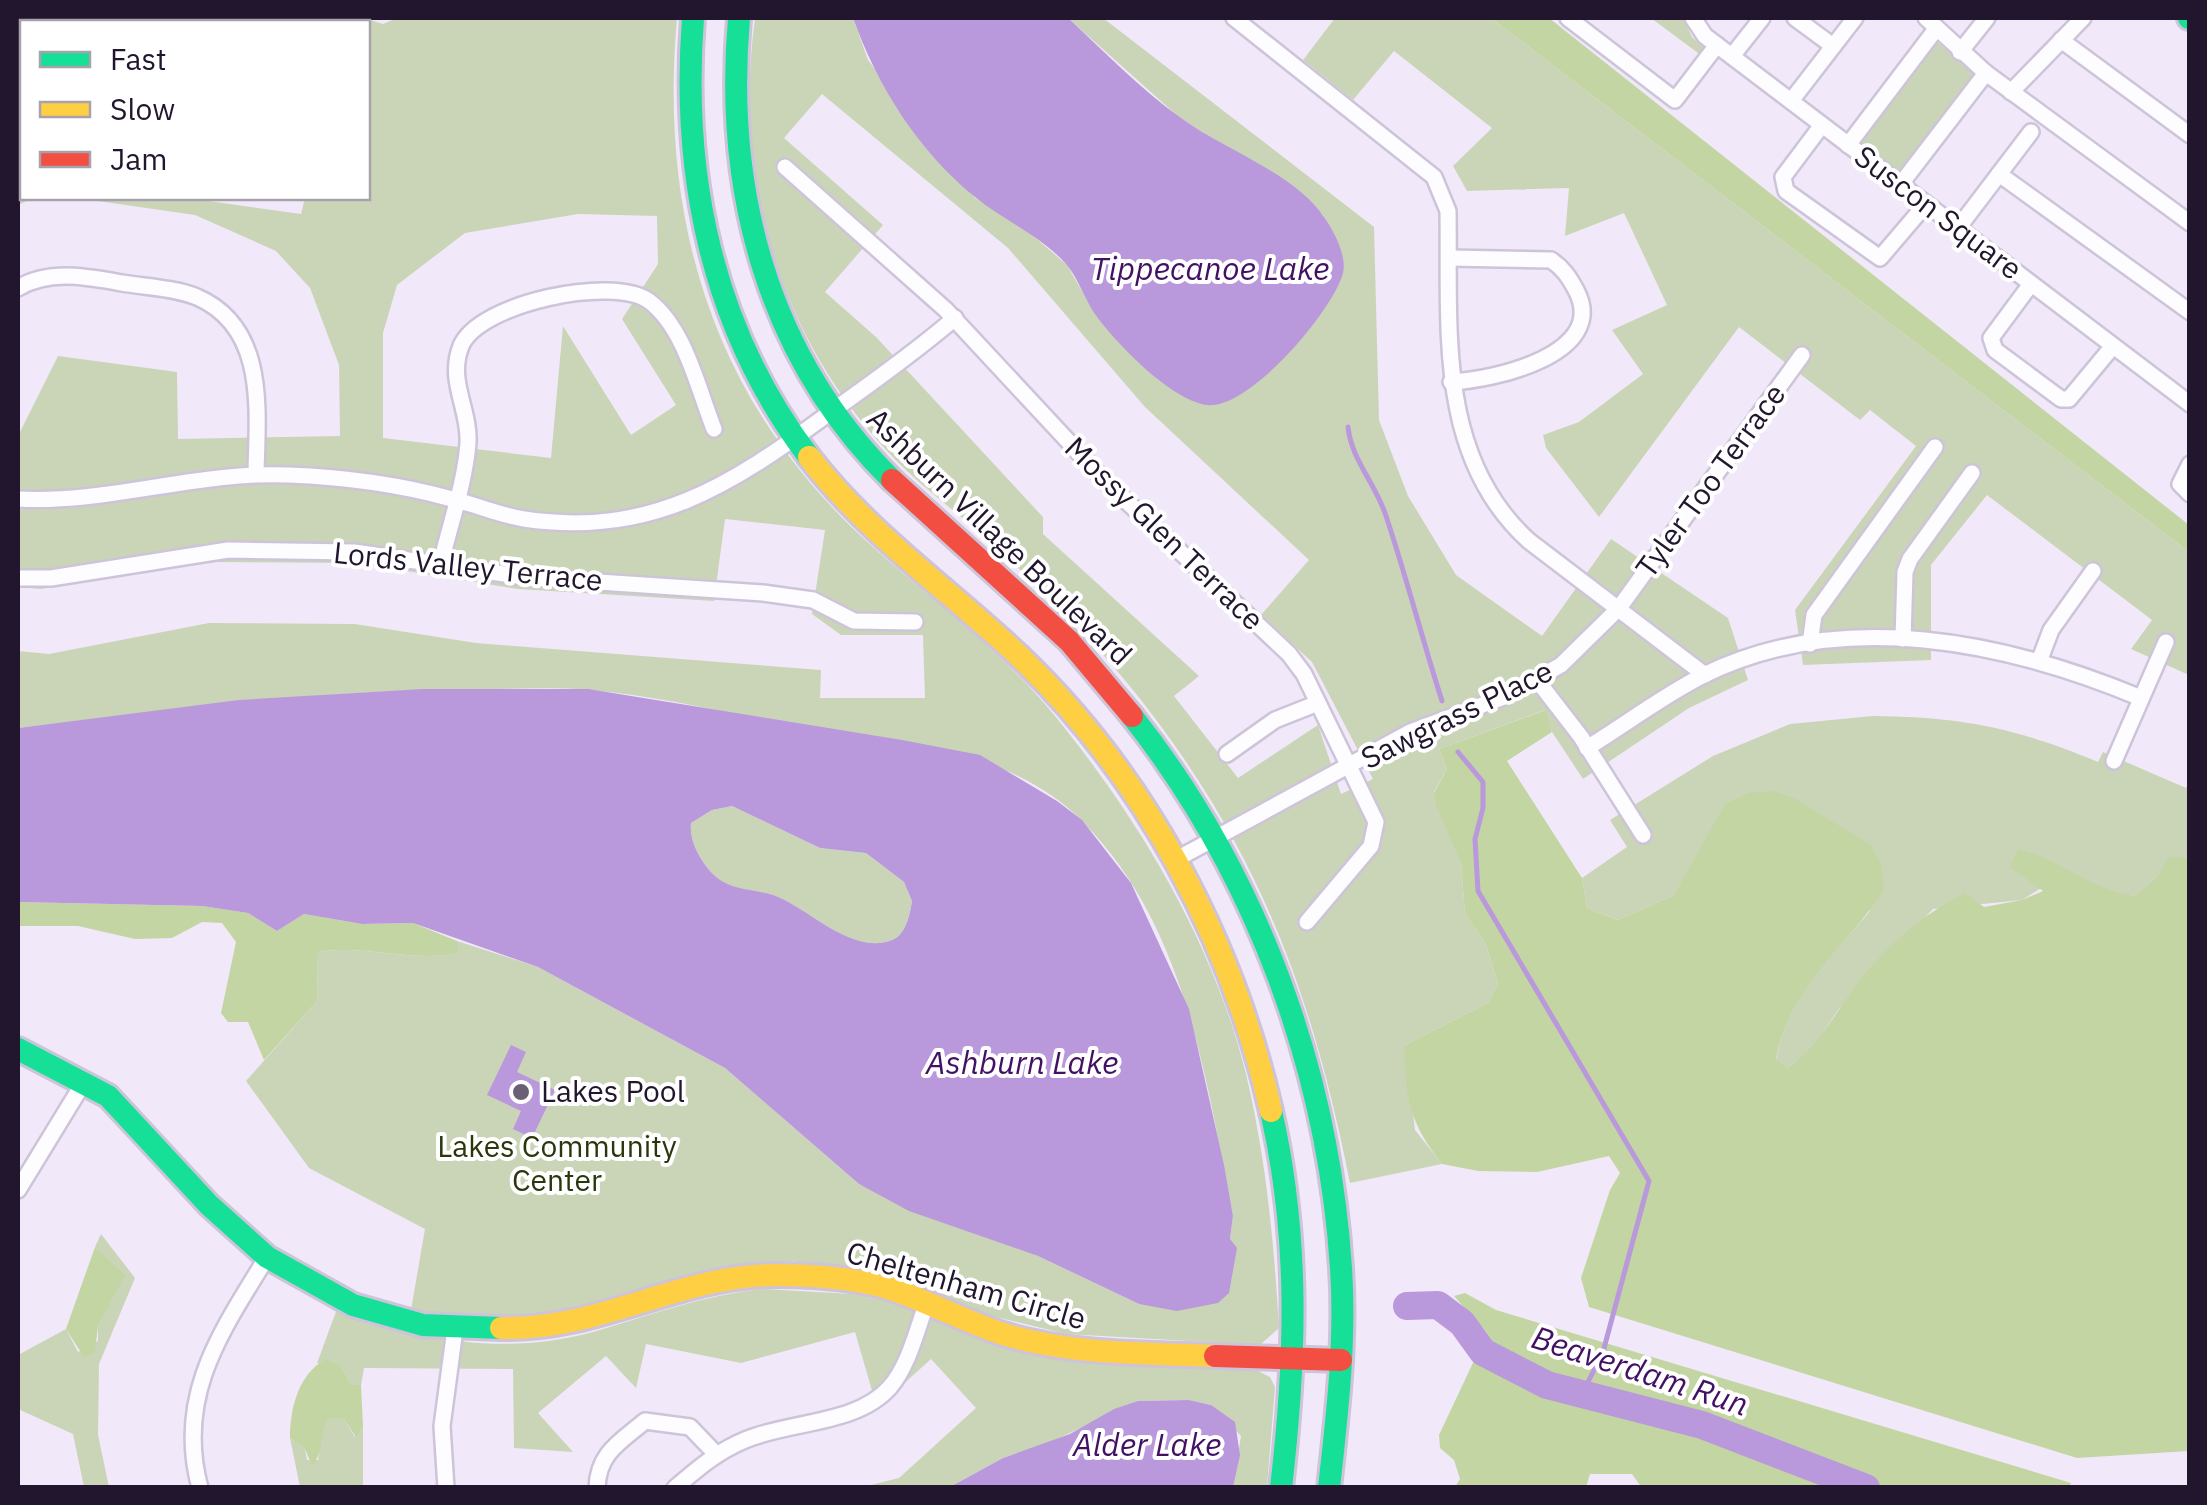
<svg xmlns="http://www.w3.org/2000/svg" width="2207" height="1505" font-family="'IBM Plex Sans',sans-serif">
<rect width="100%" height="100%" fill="#f1e9f9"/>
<!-- green -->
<g fill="#cad5b8" fill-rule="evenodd">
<path d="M185,18H363L383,24L397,18H677C659,219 712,397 862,537C927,597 999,647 1055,716C1139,819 1214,944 1246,1074C1266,1158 1274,1242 1279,1328L1260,1345L1066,1334L992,1316L895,1277L793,1261L692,1274L599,1305L539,1316L473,1319L411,1310L425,1229L309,1168L246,1081L317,1001L318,952C365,944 412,963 457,953V941L538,967L725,1068L859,1184L1038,1256L1139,1304L1230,1239L1233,1216C1206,1079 1186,926 1083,822C1014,751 907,743 815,728C739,717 665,696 589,690C553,687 517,689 482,689C325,689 172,710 18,728V651L49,654L209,623L355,624L476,643L821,670L820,698H925L923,635H841L812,614L825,530L725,519L714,601L518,589L357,563L199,562L41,589L18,587V436L58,356L177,372L178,439L340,436L339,365L310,288L276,251L195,215L77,198H187L301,214L305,198H368V22H182ZM578,214L657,216L658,264L622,319L676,405L631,435L563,326L551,458L383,438V333L397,285L465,233Z"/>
<path d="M755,18H853L868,60L975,198L1016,221L1067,265L1097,317L1340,249L1323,215L1280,179L1181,119L1068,18H1103L1374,227L1379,420L1408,496L1456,575L1542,636L1611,539L1728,618L1748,680L1689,708L1583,779L1552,732L1545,710L1439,749L1447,769L1434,792L1461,863L1465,914L1485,942L1498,983L1488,1003L1405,1045L1415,1130L1442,1164L1350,1183C1315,1007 1266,867 1157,721C1106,652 1046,592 982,535C952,508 919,485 891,455C778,337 733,177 755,18ZM822,94L1008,248L1145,407L1309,560L1261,615L1312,662L1373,779L1341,794L1318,725L1238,778L1174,696L1199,676L1043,534V517L876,337L825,292L883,225L784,138Z"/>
<path d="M1335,18H1491L2189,552V675L2131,649L2152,620L1987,495L1931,565V660L1803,665L1795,610L1916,446L1870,410L1860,420L1739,327L1599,517L1546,448L1543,435L1579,422L1643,374L1612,330L1667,305L1624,213L1565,236L1569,188L1467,191L1453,166L1492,128L1394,51L1353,100L1303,60Z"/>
<path d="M1651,18H1683L1692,37L1704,48L1702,56Z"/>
<path d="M1934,40L1975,71L1976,77L1904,172H1896L1860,144L1859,137Z"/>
<path d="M22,68V198H33L18,205V82Z"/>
<path d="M1873,716C1963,717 2016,728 2098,762L2103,752L2186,788L2189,782V875L2187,858L2136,896L2105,893L2069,871L2022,900L1933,909L1838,1010L1811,1051L1787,1068L1776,1060C1787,996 1831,958 1870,911L1826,821L1791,797L1674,895L1618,920L1587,908L1582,878L1627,847L1610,820L1713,756L1790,724Z"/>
<path d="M732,806L820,848L866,853L904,882L912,901C910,914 906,935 892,940C850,956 808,907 772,895C751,889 728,892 710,871C699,858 689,840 691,823L712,810Z"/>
<path d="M101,1234L135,1278L99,1364L98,1435L109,1487H84L73,1434L18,1409V1355L66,1329L78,1352L98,1341V1326L124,1275L95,1247Z"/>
<path d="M764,1289L853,1294L890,1302L985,1341L1079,1363L1256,1370L1270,1377L1275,1387L1267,1487H1233L1241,1436L1211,1405L1189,1400L1138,1401L1053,1441L1003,1458L950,1487H863L899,1478L976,1408L931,1359L877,1408L855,1332L741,1363L646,1344L636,1388L606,1356L538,1413L573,1452L514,1448L513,1369L364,1368L361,1385H351L342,1367L317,1363L337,1309C420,1341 505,1356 593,1332C651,1315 703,1295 764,1289Z"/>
<path d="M328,1418H343L355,1437L363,1427V1487H300L290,1438L305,1449L307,1460H318L322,1429Z"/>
</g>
<!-- forest -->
<g fill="#c3d5a2">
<path d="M1491,18H1549L2189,525V552Z"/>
<path d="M1546,710L1552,732L1507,761L1582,878L1587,908L1618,920L1674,895L1725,804L1749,793L1772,791L1792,797L1871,845L1881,865L1884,890C1846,948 1789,987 1776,1059L1787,1068C1819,1047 1834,1014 1857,984C1885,947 1924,913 1965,893L1984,907L2022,900L2043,891L2010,867L2018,849C2061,859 2091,891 2135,896L2158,877L2168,857L2188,858L2189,1451L2077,1458L1589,1307L1581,1278L1610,1190L1620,1173L1609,1156L1537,1172L1478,1171L1442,1164C1409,1122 1405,1098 1405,1045L1488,1003L1498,983L1485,942L1465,914L1461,863L1436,805L1434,793L1447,769L1439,749Z"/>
<path d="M18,902L202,906L248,913L277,931L304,914L362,924L413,923L457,941L458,953C413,963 365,944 318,952L317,1001L264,1060L248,1022H228L221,1013L236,942L222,923L202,922L172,938L135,939L78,926H18Z"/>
<path d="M95,1247L125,1275L98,1326L95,1352L84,1357L66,1329Z"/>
<path d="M1465,1293L1496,1310L2071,1483L2069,1488H1642L1632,1474H1590L1586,1487H1455L1460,1479L1454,1460L1440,1448L1439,1435L1487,1333L1454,1296Z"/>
<path d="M326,1359L342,1367L351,1385H361L363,1427L356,1437L343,1418H328C320,1433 323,1455 312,1466L305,1449L290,1438C290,1409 298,1374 326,1359Z"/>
</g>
<!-- water -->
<g fill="#ba98dc" fill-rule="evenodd">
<path d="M853,18H1068C1104,51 1140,89 1181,118C1223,149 1294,173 1324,217C1334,231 1347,256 1343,273C1333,311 1249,410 1207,405C1171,400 1118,345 1097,317C1085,301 1079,279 1066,264C1039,234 1004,221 975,197C918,151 877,85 853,18Z"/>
<path d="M423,689H588L902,740L980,755L1057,801L1082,820L1131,883L1189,1009L1224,1165L1233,1216L1230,1239L1237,1248L1229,1293L1218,1303L1177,1311L1139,1304L1038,1256L909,1211L859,1184L725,1068L538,967L413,923L362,924L304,914L277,931L248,913L202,906L18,902V728L239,700ZM732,806L820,848L866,853L904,882L912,901C910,914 906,935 892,940C851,956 808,907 773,895C751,888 729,892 710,871C699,858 689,840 691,823L712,810Z"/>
<path d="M511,1045L526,1052L517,1072L555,1090L532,1138L513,1129L521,1111L487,1095Z"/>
<path d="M1189,1400L1211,1405L1235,1422L1240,1455L1233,1487H950L1003,1458L1070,1434L1114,1409L1138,1401Z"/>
</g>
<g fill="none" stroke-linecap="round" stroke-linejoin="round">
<!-- stream -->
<g stroke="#ba98dc" stroke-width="5">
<path d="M1348,427C1351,458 1374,482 1385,513C1406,575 1422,639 1442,701"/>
<path d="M1458,752L1483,782V808L1475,839L1478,891L1649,1181L1603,1352L1582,1394"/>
</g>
<!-- river -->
<path stroke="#ba98dc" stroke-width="28" d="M1407,1306L1438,1305L1462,1323L1483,1352L1547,1385L1702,1425L1866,1488"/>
<defs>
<g id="street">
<path d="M1234,18L1434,177L1448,211C1450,326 1435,456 1529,541L1705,675"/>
<path d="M1568,18L1675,100L1717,45"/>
<path d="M1693,18L1705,36L2190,404"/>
<path d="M1795,18L1833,46"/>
<path d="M1926,18L1986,73L2190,223"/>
<path d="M2061,40L2190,135"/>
<path d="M1960,52L1987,18"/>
<path d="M1732,56L1762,18"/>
<path d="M2011,92L2083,18"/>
<path d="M1791,101L1855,18"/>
<path d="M1822,125L1783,177L1786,191L1880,258L1926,204"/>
<path d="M1848,145L1936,29"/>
<path d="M785,167L946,310L1107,483L1289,654L1304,674L1376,822L1371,846L1307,922"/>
<path d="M1999,174L2190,312"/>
<path d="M1900,185L1986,73"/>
<path d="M1958,228L2031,132"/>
<path d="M1449,258L1551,260C1563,268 1569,277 1576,290C1610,354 1494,380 1451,382"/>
<path d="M2031,284L1991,338L1995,350L2061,399H2069L2113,346"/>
<path d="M18,288C50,269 87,277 122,283C146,287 175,288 197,297C268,328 257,412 256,474"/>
<path d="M2190,464L2180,484L2190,494"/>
<path d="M18,499C108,504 197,471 288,475C343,477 398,484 452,499C477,505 499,515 524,519C651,538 731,485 828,414C872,383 914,353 955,318"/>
<path d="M441,563C450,524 465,483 468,443C470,409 447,381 461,346C479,303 613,275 649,301C685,328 698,389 714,429"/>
<path d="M18,578H51L228,550L354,552L524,577L763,593L813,600L854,621L915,622"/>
<path d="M1903,639L1905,572L1910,559L1972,473"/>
<path d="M1810,644L1814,615L1935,447"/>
<path d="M2040,659L2051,630L2093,571"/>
<path d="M1537,680L1581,737L1643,835"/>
<path d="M1587,748C1626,724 1664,695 1704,675C1843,607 2007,642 2141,698"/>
<path d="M1227,754L1275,720L1318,703"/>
<path d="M2114,761L2166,642"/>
<path d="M1175,860L1410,732L1504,697L1561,665L1619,608L1802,355"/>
<path d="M18,1190L84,1082"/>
<path d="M200,1488C175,1396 221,1332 267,1257"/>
<path d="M446,1488L442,1426L455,1329"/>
<path d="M597,1488C598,1453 620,1442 645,1421L690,1427L716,1454"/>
<path d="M675,1488C697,1469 718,1451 745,1440C789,1421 857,1425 890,1387C909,1365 917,1329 927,1302"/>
</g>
<g id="fast">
<path d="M693,18C681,176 712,329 809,457"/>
<path d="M739,18C724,190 767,356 892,480"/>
<path d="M2189,18H2190"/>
<path d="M1132,716C1256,873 1328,1069 1341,1268C1346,1342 1337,1415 1329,1488"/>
<path d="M18,1049L108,1096L209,1205L267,1257L353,1305L423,1325L501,1328"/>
<path d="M1271,1111C1300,1238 1296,1359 1281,1488"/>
</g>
<g id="slow">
<path d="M809,457C868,534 949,590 1019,656C1146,777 1232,941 1271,1111"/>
<path d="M501,1328C598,1331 680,1275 776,1275C816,1275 860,1278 897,1291C933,1304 967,1322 1003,1334C1072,1355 1144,1353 1215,1356"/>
</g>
<g id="jam">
<path d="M892,480L1069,641L1132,716"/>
<path d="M1215,1356L1341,1360"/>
</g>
</defs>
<!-- street casing -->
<use href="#street" stroke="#cec4d9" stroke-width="20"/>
<!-- fast casing -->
<use href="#fast" stroke="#cec4d9" stroke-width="28"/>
<!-- slow casing -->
<use href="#slow" stroke="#cec4d9" stroke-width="28"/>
<!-- jam casing -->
<use href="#jam" stroke="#cec4d9" stroke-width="28"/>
<!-- street -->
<use href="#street" stroke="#fdfcfe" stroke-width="15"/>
<!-- fast -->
<use href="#fast" stroke="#16e098" stroke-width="22"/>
<!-- slow -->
<use href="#slow" stroke="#ffcf43" stroke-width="22"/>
<!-- jam -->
<use href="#jam" stroke="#f24e42" stroke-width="22"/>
</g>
<!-- markers -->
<circle fill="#6a6075" stroke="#fff" stroke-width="4" cx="521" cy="1092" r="10"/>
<g text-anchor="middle" stroke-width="8" stroke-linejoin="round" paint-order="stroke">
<!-- street labels -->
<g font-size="30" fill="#22162e" stroke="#fff">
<text transform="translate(1938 213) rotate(37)" y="10">Suscon Square</text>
<text transform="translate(1711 481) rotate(-54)" y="10">Tyler Too Terrace</text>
<text transform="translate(1164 534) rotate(44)" y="10">Mossy Glen Terrace</text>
<text transform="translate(999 537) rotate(44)" y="10">Ashburn Village Boulevard</text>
<text transform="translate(468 567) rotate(6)" y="10">Lords Valley Terrace</text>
<text transform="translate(1457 715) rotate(-26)" y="10">Sawgrass Place</text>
<text transform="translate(966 1286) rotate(16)" y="10">Cheltenham Circle</text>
</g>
<!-- poi labels -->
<g font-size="30" fill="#22162e" stroke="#fff" text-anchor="start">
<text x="541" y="1102">Lakes Pool</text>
</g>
<!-- park labels -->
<g font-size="30" fill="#29380c" stroke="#fff">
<text x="557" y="1157">Lakes Community<tspan x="557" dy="34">Center</tspan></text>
</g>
<!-- water labels -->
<g font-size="32" font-style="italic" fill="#421164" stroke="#fff">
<text x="1210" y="280">Tippecanoe Lake</text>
<text x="1022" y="1074">Ashburn Lake</text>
<text transform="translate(1640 1371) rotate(18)" y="11">Beaverdam Run</text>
<text x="1147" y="1456">Alder Lake</text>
</g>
</g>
<!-- border -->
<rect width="2207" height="1505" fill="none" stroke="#22162e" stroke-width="40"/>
<!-- legend -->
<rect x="20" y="20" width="350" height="180" fill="#ffffff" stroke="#a7a2ab" stroke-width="2.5"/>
<rect x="40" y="52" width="50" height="15" fill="#16e098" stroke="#a7a2ab" stroke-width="2.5"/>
<text x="110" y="70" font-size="30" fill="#22162e">Fast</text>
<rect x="40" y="102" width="50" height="15" fill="#ffcf43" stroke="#a7a2ab" stroke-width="2.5"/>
<text x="110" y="120" font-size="30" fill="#22162e">Slow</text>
<rect x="40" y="152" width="50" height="15" fill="#f24e42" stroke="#a7a2ab" stroke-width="2.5"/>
<text x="110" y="170" font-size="30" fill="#22162e">Jam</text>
</svg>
